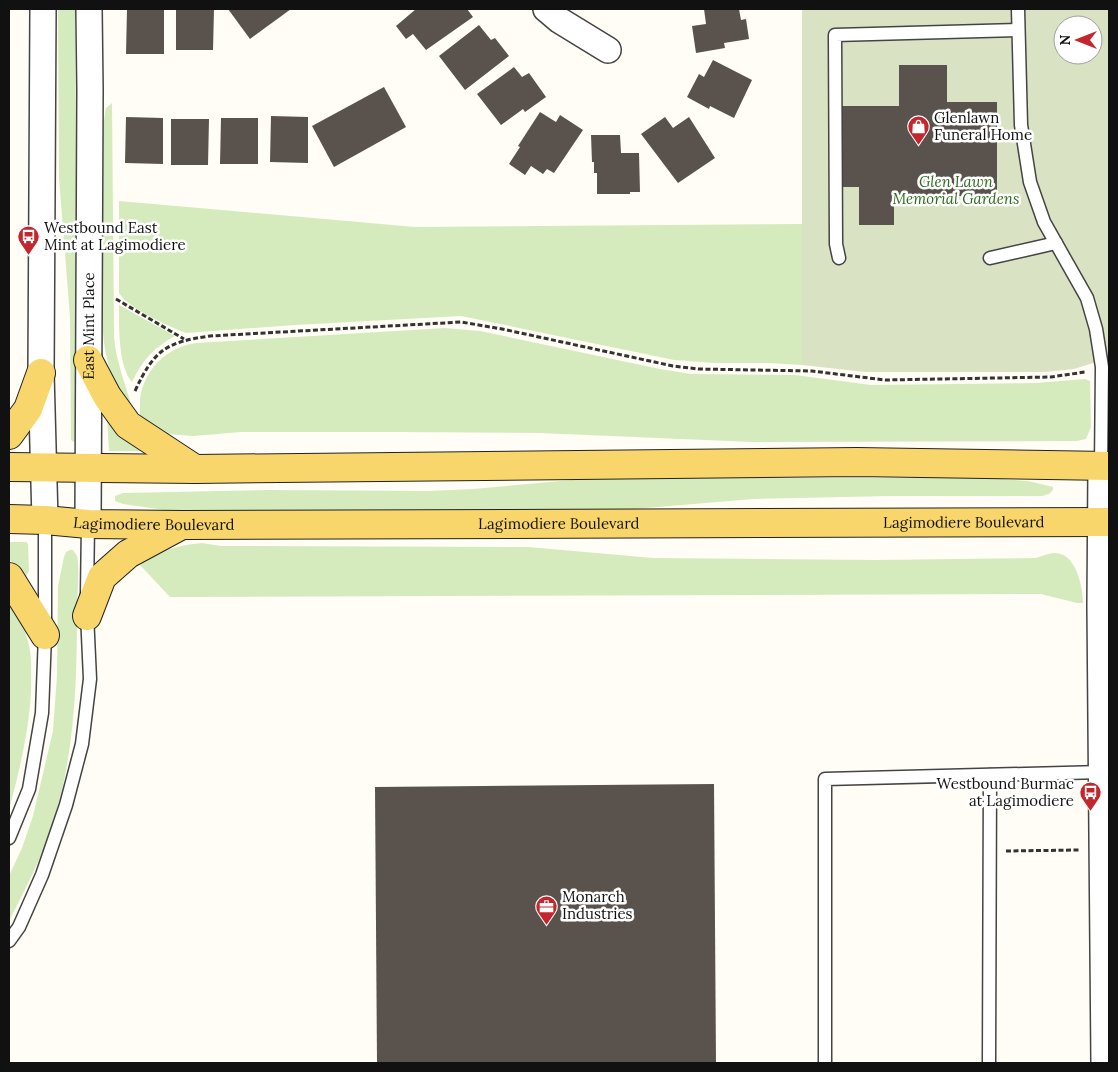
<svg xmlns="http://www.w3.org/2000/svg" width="1118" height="1072" font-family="Lora,serif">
<rect width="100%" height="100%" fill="#fffdf5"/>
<!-- green -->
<g fill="#d5ebbd">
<path d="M58,9H75L78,439L74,442L71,440L70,317L59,178Z"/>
<path d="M112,103L114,337C116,363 127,387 133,412C114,394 105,358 103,333V127L106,108Z"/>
<path d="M119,201L415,227L802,224V365L769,363H714L674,360L461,316L295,325L186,333C168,326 128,308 119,293Z"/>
<path d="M119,305L175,336C154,347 142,361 132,382C118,366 119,326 119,305Z"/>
<path d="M445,328L480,331L660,369L691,374L795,375L871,385L1036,383L1085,379L1090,381L1091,427L1086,439L1077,441L752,442L540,433L399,432H241L193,436L168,434L157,430L140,419C140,412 140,406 140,399C144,369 168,346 197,343Z"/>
<path d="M107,418L142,450V451H109Z"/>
<path d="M605,477L986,478L1028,481L1053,487V490L1049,494L1042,496H890L753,499L622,510L571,511H172L123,504L115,501V496L123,493L267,490L429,491L473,489Z"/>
<path d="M9,542H26L28,544L29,571L26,577L9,559Z"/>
<path d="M202,543L221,546L528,547L653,558L877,560L1035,558C1041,557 1048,553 1054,553C1076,552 1083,587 1083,603H1077L1041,594L170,597L140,565C157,550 180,545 202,543Z"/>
<path d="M70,550H73C74,552 76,554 77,556C80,566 77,598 77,610C77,681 75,751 54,820C43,855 26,888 9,921V876L22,848L33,816L53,731L57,675L58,586L64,557L66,552Z"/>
<path d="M9,591C17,609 25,626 29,646C31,653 31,661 31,669C33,716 21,764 9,810Z"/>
</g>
<!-- cemetery -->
<path fill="#d9e3c4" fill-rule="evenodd" d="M802,9H1109V358L1074,369L1046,372H865L802,365ZM1063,25H1093V55H1063Z"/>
<!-- building -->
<g fill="#5a524d">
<path d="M127,9H164V54H126Z"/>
<path d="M176,9H214L213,50H176Z"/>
<path d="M228,9H291L250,39Z"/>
<path d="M416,9H467L473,17L426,50L413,34L406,39L396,26Z"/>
<path d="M704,9H739L741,20L746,19L749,39L724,43L725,48L696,53L692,26L706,24Z"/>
<path d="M479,25L491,40L495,38L509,56L465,90L439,56Z"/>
<path d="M713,60L752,80L734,118L710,106L709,109L687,97L699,74L704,77Z"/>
<path d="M899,65H947V102H997V196H894V225H859V187H840L839,106H899Z"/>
<path d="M514,67L522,77L529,73L546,97L525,112L523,109L501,125L477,94Z"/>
<path d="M384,87L406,127L334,167L312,126Z"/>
<path d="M540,112L556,122L560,115L583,130L554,173L547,169L543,174L531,166L525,175L509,164L520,147L518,146Z"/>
<path d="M271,116L308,117V163L270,162Z"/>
<path d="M126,117L163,118V164L125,163Z"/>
<path d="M665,117L673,128L689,117L715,158L678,183L641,134Z"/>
<path d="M221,118H258V164H220Z"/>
<path d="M171,119H209L208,165H171Z"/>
<path d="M591,135H620L621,153H639L640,192H630V194H597V173H594V162H592Z"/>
<path d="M714,784L716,1063H377L375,787Z"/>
</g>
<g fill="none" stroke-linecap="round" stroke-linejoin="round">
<defs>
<g id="lane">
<path d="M1018,9L1021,125L1030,182L1044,222L1087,298L1096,329L1102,367L1101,466"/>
<path d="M839,258L836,244L835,35L1018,30"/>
<path d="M990,258L1056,243"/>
<path d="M87,594L88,524"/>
<path d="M9,838L29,789L42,713L45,635V520"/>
<path d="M9,941L19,927L42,875L66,805L82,744L90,679L87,614"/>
<path d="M825,1063V779L1102,772"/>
<path d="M989,1063L990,775"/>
</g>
<g id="street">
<path d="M43,9L41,373L45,520"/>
<path d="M546,9L559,20L608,50"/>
<path d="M1101,466L1100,606L1104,1063"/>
<path id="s1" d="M88,524L90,90L89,9"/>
</g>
<g id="primary">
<path d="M88,360L107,396L128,425L195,469"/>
<path d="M9,435L28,409L41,373"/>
<path d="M9,467L195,469L857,462L1109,466"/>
<path id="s2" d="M9,519L45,520L88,524L183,525L1109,522"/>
<path d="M9,577L45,635"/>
<path d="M87,616L102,577L128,554L180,526"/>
</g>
</defs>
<!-- lane casing -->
<use href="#lane" stroke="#444" stroke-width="15"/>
<!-- street casing -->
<use href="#street" stroke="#444" stroke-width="28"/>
<!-- primary casing -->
<use href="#primary" stroke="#222" stroke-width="30"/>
<!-- path -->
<g stroke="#333" stroke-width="3" stroke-dasharray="5 2.5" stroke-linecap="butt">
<path d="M116,299L184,339"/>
<path d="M135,391C154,350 166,342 210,336L461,322L502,329L673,366L698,369L812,371L885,380L1051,377L1085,372"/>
<path d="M1006,851L1079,850"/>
</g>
<!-- lane -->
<use href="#lane" stroke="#fff" stroke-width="12"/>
<!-- street -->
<use href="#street" stroke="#fff" stroke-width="25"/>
<!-- primary -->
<use href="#primary" stroke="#f9d66b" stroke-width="28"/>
</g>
<!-- icons -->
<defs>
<symbol id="shop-pin" viewBox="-11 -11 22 30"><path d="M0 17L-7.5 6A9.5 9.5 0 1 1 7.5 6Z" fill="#c4262e" stroke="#fff"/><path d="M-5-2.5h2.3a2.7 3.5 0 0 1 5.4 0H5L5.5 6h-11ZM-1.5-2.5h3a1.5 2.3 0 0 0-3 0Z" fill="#fff"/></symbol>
<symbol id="bus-pin" viewBox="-11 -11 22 30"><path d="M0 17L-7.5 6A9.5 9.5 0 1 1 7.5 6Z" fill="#c4262e" stroke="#fff"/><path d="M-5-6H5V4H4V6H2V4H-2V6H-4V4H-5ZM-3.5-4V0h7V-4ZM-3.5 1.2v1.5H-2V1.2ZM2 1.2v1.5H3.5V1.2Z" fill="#fff"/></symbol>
<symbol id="office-pin" viewBox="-11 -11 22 30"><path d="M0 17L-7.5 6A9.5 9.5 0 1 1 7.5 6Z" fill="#c4262e" stroke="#fff"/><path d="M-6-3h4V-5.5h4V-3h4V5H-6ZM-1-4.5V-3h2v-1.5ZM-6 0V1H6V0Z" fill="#fff"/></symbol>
</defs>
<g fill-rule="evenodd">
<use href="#shop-pin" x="906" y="114" width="25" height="34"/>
<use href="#bus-pin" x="16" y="224" width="25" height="34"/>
<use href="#bus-pin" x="1078" y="780" width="25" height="34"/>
<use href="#office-pin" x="534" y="894" width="25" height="34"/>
</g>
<g text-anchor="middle" stroke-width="5" stroke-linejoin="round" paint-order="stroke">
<!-- poi labels -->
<g font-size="15" fill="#111" stroke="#fff" text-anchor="start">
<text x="934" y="123">Glenlawn<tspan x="934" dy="17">Funeral Home</tspan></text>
<text x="44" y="233">Westbound East<tspan x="44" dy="17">Mint at Lagimodiere</tspan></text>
<text x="1074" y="789" text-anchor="end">Westbound Burmac<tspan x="1074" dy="17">at Lagimodiere</tspan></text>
<text x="562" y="902">Monarch<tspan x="562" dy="17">Industries</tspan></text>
</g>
<!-- park labels -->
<g font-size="15" font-style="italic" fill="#2f6b1f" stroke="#fff">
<text x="956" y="187">Glen Lawn<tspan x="956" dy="17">Memorial Gardens</tspan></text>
</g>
<!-- street labels -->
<g font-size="15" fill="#111" stroke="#fff">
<text dy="5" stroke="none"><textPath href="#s1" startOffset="198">East Mint Place</textPath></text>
<text dy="5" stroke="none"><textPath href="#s2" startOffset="145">Lagimodiere Boulevard</textPath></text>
<text dy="5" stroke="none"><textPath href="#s2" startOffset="955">Lagimodiere Boulevard</textPath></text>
<text dy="5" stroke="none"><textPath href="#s2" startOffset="550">Lagimodiere Boulevard</textPath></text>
</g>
</g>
<!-- border -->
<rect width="1118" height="1072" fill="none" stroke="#111111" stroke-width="20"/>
<!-- north arrow -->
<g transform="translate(1078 40) rotate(270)"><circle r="24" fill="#ffffff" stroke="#a0a0a0"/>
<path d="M0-4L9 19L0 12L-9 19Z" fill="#c4262e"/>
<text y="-8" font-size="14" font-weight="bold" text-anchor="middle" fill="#111111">N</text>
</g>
</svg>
